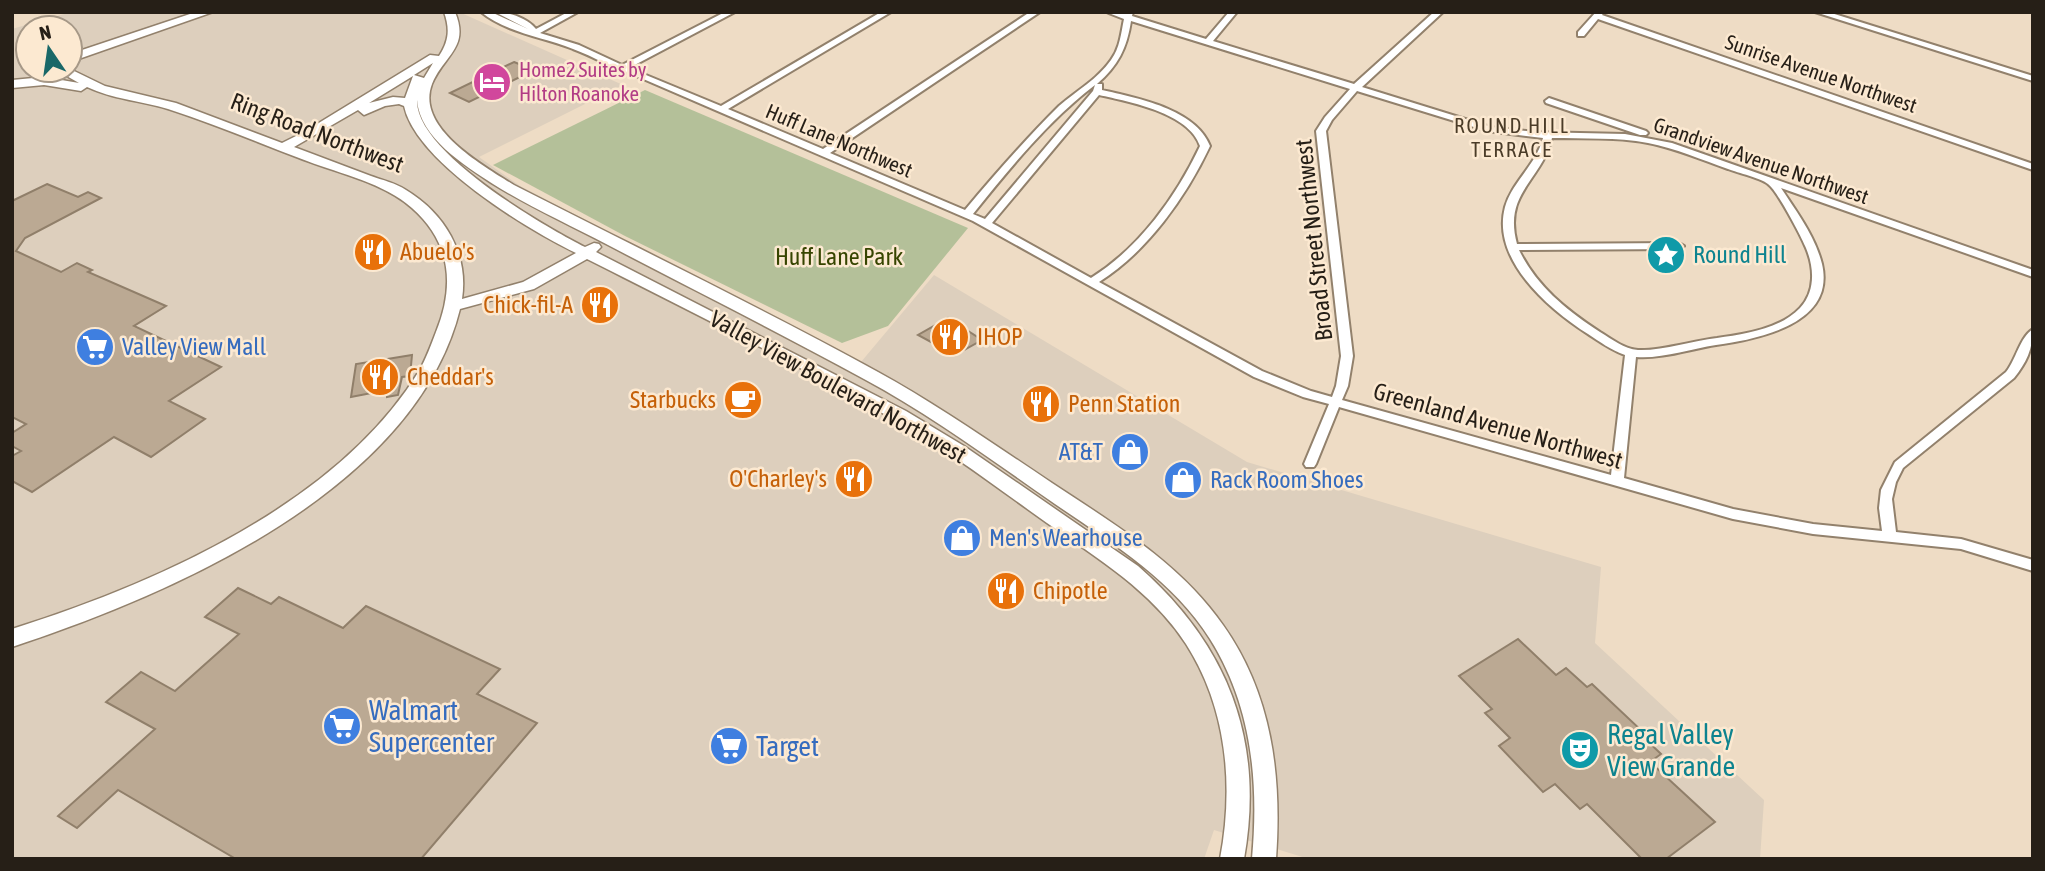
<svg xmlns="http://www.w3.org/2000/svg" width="2045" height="871" font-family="'Asap Condensed',sans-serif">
<rect width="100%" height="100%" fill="#eedcc5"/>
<!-- commercial -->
<path fill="#ddcfbd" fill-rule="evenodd" d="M71,12H459L623,85L479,157L520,186L861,362L934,275L1247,462L1601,567L1595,643L1764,800L1760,859H1309L1214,830L1204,859H12V29ZM28,28H70V70H28Z"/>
<!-- green -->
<path fill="#b4c099" d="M645,90L968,228L888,326L842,343L625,236L493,165Z"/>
<!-- building -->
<g fill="#bba993" stroke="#907f6a" stroke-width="2">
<path d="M514,62L534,70L469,102L450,93Z"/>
<path d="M47,184L78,197L88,192L101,198L25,238L16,251L61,272L77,263L92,270L88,272L166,306L134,326L221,367L169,401L205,419L151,457L114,437L32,492L12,481V456L21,451L12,446V433L26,424L12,417V201Z"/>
<path d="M948,318L982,340L955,355L918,335Z"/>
<path d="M412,355L410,376L402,377L398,395L387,397V390L351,397L356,364Z"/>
<path d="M238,588L271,604L279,597L343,628L366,606L500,669L477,694L537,723L421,859H236L118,790L77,828L58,816L155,729L106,702L141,672L175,691L239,634L205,617Z"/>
<path d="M1518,639L1556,675L1566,668L1587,687L1592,684L1643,732L1640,734L1661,754L1650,762L1715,822L1666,859H1642L1587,804L1580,809L1555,784L1543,792L1499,746L1510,738L1485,713L1492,709L1459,676Z"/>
</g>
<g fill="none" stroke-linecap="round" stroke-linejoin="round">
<defs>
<g id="street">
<path d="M481,12H491L528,29L495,12C509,12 527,18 536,29L568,12H578L540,33L579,45L622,65L725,12H735L629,68L721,106L881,12H891L728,109L823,149L1030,12H1040L830,153L965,210C995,174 1026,139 1059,106C1076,91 1098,79 1111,60C1120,48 1121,33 1124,19L1106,12L1125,14V12H1133L1132,16L1206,39L1229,12H1237L1213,41L1354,84L1434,12H1443L1362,87L1491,127L1535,132L1625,134L1672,143L2033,270V277L1781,188C1796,211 1815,236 1822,264C1836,324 1758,339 1716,345C1690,349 1662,359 1636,357L1624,478L1733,509L1813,524L1882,531L1879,508L1881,490L1895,462L2006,372C2016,360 2020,337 2033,329C2033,349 2026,363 2014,378L1903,468L1896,482L1892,499L1896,532L1961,539L2033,560V571L1961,549L1813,534L1733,519L1339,407L1316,464L1314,467H1306L1304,464L1329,404L1303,397L1254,377L973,221L634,75C613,69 595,57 573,49C543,37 507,33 481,12ZM1131,21L1350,89L1325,117L1316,131L1341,356L1336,386L1332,397L1311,391L1262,371L1099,282C1147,252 1186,197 1210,146C1196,109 1137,98 1102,90V84H1097C1118,66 1127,48 1131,21ZM1095,85L1093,91L985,219L973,214C1010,168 1048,121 1095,85ZM1357,91L1487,131L1543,138C1536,165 1512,182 1505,207C1491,260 1549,309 1588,334C1600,342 1611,350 1625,355L1611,475L1342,400L1348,386L1353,356L1326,131L1332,120ZM1099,95C1130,102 1189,113 1200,146C1176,197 1139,248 1091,278L992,223ZM1552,138C1584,139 1616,137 1648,143C1675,148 1702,160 1728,169C1738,173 1761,178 1768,184C1777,190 1801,236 1806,248C1814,267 1816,291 1800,308C1780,329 1745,334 1717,338C1692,341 1662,351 1638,350C1624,349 1612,339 1600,332C1567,310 1537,287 1519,250L1679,249L1684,246L1679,243L1517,244C1503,192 1541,182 1552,138Z"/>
<path d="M1596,12H1604L1602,15L2033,164V170L1598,19L1584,36H1578V32Z"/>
<path d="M1815,12H1828L2033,76V81Z"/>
<path d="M1549,98L1646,131L1648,133L1646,135H1640L1546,103L1545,101Z"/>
</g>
<g id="secondary">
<path d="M196,12H213L70,62V54Z"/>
<path d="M444,12H455C470,48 444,55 432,84C415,128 484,166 514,185C635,247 758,306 878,372C938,405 995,445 1052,483C1114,524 1180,563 1223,625C1272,694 1282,776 1276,859H1252C1259,782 1252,706 1210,639C1173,580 1112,543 1055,504C993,461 931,415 864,379C780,333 694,290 608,245C570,225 530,207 493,184C464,165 420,138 417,100C415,151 543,226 585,247L594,243L599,244L601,247L596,252L906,411L964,446L1138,566C1228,645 1265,740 1244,859H1220C1234,786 1227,708 1186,644C1152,591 1097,558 1047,523C996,487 947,449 893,419C793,362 690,311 587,259L534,289L460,309C415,490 172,594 12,647V629C155,584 338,504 419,371C426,359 431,345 436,332C455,286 451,242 412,208C384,183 341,174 307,161C261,144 215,124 168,109C142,101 112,99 87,87L81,91L44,85L12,88V80L44,77L79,83L56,70L70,69L105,86L176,103L282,143L304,132L430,55L439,56C449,41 450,29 444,12ZM433,63L424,78L414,75ZM413,76L405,98L393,97L369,103ZM399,104L404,106C416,162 527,229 576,253L523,282L462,299C469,253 444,213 406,190C396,183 382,180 371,176C345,166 320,157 294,147L358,110L364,115L385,106Z"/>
</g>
</defs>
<!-- street casing -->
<use href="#street" stroke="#92816c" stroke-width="4"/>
<!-- secondary casing -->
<use href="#secondary" stroke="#92816c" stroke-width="3"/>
<!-- street -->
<use href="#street" fill="#fff" fill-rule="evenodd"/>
<!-- secondary -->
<use href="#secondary" fill="#fff" fill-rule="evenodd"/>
</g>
<!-- icons -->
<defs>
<symbol id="hotel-disc" viewBox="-11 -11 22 22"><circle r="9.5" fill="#d1479c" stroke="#fce9d1"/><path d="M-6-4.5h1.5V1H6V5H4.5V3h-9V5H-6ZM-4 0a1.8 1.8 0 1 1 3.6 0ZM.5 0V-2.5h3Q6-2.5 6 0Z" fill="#fff"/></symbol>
<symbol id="restaurant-disc" viewBox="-11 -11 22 22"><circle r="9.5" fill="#e8710a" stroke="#fce9d1"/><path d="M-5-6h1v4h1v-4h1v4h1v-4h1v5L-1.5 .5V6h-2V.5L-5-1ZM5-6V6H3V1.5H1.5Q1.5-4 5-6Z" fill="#fff"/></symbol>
<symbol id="sight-disc" viewBox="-11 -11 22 22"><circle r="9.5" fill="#0f9aa8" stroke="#fce9d1"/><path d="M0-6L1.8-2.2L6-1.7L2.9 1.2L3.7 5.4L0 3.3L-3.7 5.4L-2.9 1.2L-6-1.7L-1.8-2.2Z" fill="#fff"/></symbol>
<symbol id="supermarket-disc" viewBox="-11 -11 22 22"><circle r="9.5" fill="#3f7fe0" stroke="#fce9d1"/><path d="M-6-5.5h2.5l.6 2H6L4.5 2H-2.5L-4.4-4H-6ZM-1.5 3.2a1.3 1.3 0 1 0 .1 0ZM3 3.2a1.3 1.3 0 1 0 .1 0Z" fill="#fff"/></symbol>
<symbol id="cafe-disc" viewBox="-11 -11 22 22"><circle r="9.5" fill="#e8710a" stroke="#fce9d1"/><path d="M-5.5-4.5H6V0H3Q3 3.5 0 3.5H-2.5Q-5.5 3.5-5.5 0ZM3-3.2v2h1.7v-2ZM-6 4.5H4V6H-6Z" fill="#fff"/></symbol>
<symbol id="shop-disc" viewBox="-11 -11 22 22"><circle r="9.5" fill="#3f7fe0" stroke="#fce9d1"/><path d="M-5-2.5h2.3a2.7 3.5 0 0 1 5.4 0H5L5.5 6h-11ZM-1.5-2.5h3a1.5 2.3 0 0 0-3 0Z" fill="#fff"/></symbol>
<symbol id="theatre-disc" viewBox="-11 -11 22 22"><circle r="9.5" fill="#0f9aa8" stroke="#fce9d1"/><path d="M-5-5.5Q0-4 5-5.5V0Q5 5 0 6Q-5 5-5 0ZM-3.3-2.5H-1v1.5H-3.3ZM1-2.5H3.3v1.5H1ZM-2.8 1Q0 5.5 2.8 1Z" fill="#fff"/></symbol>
</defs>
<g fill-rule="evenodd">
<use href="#hotel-disc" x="470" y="60" width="44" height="44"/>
<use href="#restaurant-disc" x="351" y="230" width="44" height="44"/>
<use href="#sight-disc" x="1644" y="233" width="44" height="44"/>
<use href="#restaurant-disc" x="578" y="283" width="44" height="44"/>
<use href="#restaurant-disc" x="928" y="315" width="44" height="44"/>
<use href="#supermarket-disc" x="73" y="325" width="44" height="44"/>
<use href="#restaurant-disc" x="358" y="355" width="44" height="44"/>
<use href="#cafe-disc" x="721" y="378" width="44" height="44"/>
<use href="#restaurant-disc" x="1019" y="382" width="44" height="44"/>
<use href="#shop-disc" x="1108" y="430" width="44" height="44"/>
<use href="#restaurant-disc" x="832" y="457" width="44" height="44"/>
<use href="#shop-disc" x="1161" y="458" width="44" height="44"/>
<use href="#shop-disc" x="940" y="516" width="44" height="44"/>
<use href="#restaurant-disc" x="984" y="569" width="44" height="44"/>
<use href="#supermarket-disc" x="320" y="704" width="44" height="44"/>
<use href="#supermarket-disc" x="707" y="724" width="44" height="44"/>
<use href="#theatre-disc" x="1558" y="728" width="44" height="44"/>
</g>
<g text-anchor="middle" stroke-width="5" stroke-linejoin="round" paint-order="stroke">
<!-- far-hotel labels -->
<g font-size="21" fill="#b23c85" stroke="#fce9d1" text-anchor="start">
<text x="519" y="77">Home2 Suites by<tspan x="519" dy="24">Hilton Roanoke</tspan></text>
</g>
<!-- far-street labels -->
<g font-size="21" fill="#261f17" stroke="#fce9d1">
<text transform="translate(1821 74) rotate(19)" y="7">Sunrise Avenue Northwest</text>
<text transform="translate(839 141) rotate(23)" y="7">Huff Lane Northwest</text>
<text transform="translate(1761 161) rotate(19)" y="7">Grandview Avenue Northwest</text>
</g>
<!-- far-neighbourhood labels -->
<g font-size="21" letter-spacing="2" fill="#4b3c28" stroke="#fce9d1">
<text x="1512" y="133">ROUND HILL<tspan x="1512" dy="24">TERRACE</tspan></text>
</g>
<!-- street labels -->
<g font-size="24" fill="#261f17" stroke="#fce9d1">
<text transform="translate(317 133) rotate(21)" y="8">Ring Road Northwest</text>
<text transform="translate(1314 240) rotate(-96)" y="8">Broad Street Northwest</text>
<text transform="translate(838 387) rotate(29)" y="8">Valley View Boulevard Northwest</text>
<text transform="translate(1498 426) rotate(16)" y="8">Greenland Avenue Northwest</text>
</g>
<!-- food labels -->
<g font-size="24" fill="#c56008" stroke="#fce9d1" text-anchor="start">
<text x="400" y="260">Abuelo's</text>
<text x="573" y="313" text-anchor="end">Chick-fil-A</text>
<text x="977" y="345">IHOP</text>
<text x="407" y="385">Cheddar's</text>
<text x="716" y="408" text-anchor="end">Starbucks</text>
<text x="1068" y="412">Penn Station</text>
<text x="827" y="487" text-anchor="end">O'Charley's</text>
<text x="1033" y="599">Chipotle</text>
</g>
<!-- culture labels -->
<g font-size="24" fill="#0d838f" stroke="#fce9d1" text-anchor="start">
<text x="1693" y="263">Round Hill</text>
</g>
<!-- park labels -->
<g font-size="24" fill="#374500" stroke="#fce9d1">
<text x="839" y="265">Huff Lane Park</text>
</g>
<!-- shop labels -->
<g font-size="24" fill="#366cbe" stroke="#fce9d1" text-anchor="start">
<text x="122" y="355">Valley View Mall</text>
<text x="1103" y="460" text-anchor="end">AT&amp;T</text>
<text x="1210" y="488">Rack Room Shoes</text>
<text x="989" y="546">Men's Wearhouse</text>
</g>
<!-- near-shop labels -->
<g font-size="28" fill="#366cbe" stroke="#fce9d1" text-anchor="start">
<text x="369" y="720">Walmart<tspan x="369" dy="32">Supercenter</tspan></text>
<text x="756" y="756">Target</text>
</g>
<!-- near-culture labels -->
<g font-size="28" fill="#0d838f" stroke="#fce9d1" text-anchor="start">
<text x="1607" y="744">Regal Valley<tspan x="1607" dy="32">View Grande</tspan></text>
</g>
</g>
<!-- border -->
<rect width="2045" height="871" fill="none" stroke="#261f17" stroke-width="28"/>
<!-- north arrow -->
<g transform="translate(49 49) rotate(347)"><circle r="33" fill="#fce9d1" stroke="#a69887" stroke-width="2"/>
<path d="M0-5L12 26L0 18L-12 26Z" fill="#1a6868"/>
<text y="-10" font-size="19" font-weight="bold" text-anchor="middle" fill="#261f17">N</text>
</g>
</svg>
